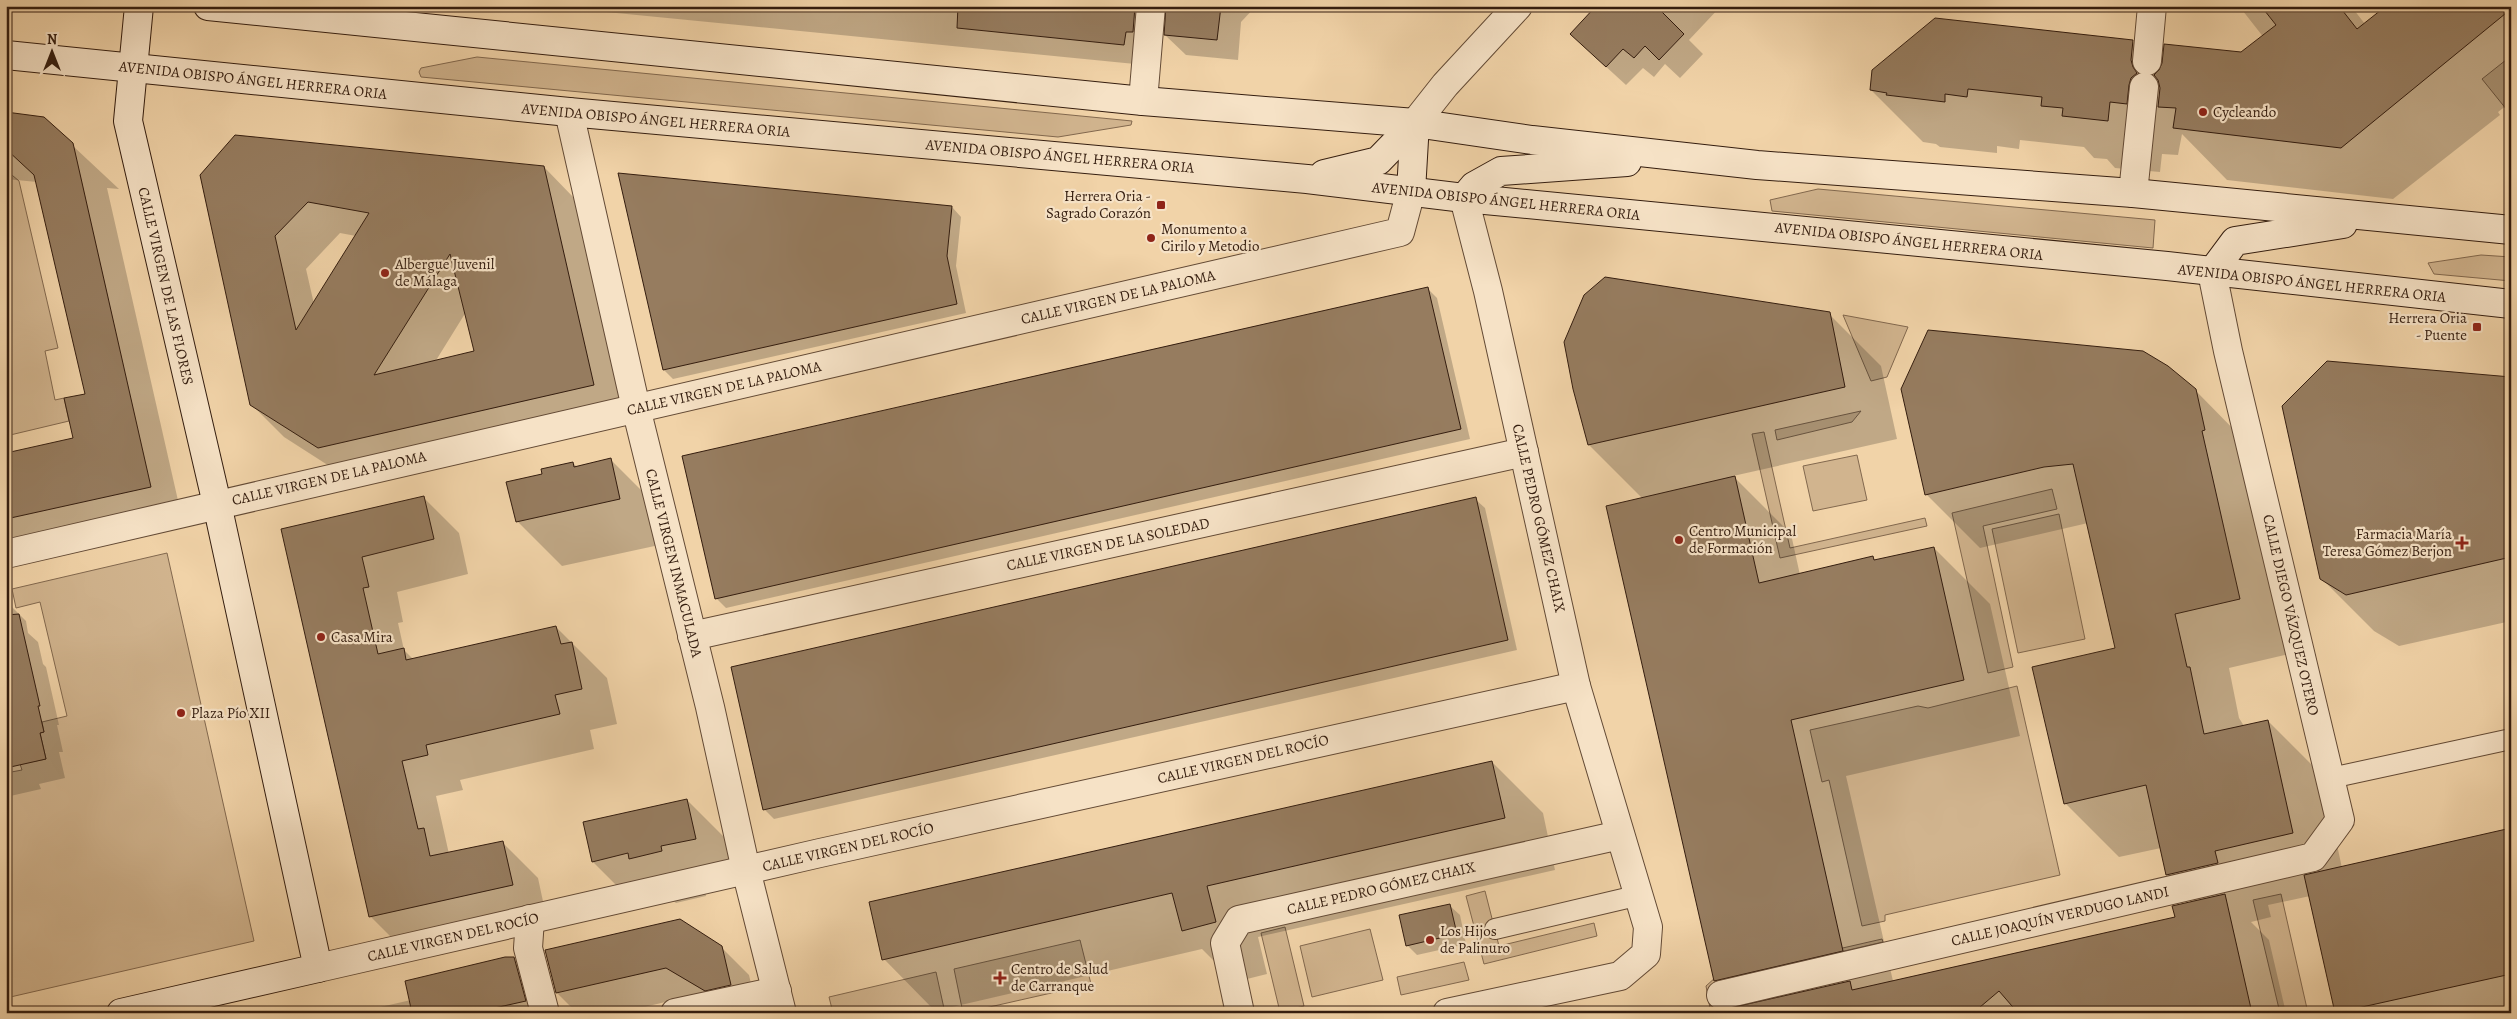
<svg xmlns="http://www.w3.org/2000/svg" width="2517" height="1019" font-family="Alegreya,serif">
<rect width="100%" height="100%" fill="#f1d3a8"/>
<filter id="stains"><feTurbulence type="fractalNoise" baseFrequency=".004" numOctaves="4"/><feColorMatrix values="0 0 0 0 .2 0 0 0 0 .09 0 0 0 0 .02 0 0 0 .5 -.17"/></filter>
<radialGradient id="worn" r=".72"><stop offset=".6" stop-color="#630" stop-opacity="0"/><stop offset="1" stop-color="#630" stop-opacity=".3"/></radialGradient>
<!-- green -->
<g fill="#d1b48e" stroke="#82684e">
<path d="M2511,56V115L2482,79Z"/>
<path d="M477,57L1132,121L1131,125L1058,137L421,77L419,72L421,68Z"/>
<path d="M6,170L19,181L58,348L45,351L55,400L64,398L69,421L6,436Z"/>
<path d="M1818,189L2155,220L2153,248L1772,211L1770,200Z"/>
<path d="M2481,255L2511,257V281L2434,274L2428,263Z"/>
<path d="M1843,315L1908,327L1887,377L1871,381Z"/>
<path d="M1861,411L1852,422L1777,440L1775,430Z"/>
<path d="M1764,432L1790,548L1925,518L1927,526L1780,558L1752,434Z"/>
<path d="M1857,455L1867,500L1813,511L1803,466Z"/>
<path d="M2052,489L2057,509L1983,526L2013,667L1988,673L1952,513Z"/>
<path d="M2059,514L2085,639L2018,653L1992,529Z"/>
<path d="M167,553L254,941L6,998V773L22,770L20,764L46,759L40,733L44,732L42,722L67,716L40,602L16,608L12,589Z"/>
<path d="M2017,686L2060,875L1885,915V921L1862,926L1829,780L1822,782L1810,730L1918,706L1928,708Z"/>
<path d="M1485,891L1499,946L1594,923L1597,936L1484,964L1466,896Z"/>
<path d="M2281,894L2308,1013H2280L2253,900Z"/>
<path d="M1285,927L1304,1006L1280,1012L1261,933Z"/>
<path d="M1370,929L1383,980L1312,997L1300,946Z"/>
<path d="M1882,939L1883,942L1719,980C1707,987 1711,996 1714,1007L1710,1008L1706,986L1716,977Z"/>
<path d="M1080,940L1091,984L963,1013L954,969Z"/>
<path d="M1464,962L1469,980L1401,995L1397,977Z"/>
<path d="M936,972L945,1013H833L829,997Z"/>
</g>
<!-- shadow -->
<g fill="#0003" fill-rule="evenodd">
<path d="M545,6H1256L1241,22L1238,60L1186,55L1165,35L1166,11L1158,18L1145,65Z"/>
<path d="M1598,6H1721L1689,40L1703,54L1680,78L1665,64L1654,77L1643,68L1626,85L1591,53Z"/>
<path d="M2239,6H2351L2365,24L2511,6V102L2498,112L2500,115L2393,199L2227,180L2182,134L2178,155L2162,154L2160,172L2115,168L2107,159L2094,158L2084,147L2020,140L2019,149L1997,146V153L1940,147L1936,144L1923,142L1871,90L2133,42L2161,70L2279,57Z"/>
<path d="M6,114L43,118L119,189L107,188L182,518L6,558V454L74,439L86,395L37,182L6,179Z"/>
<path d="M544,167L576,200L625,417L351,480L284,437L251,404L201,175ZM340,233L356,236L314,304L306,269ZM466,312L476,352L435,362Z"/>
<path d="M952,207L961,217L956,266L966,313L673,379L664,370Z"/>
<path d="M1427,288L1437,298L1470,439L726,608L716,598Z"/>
<path d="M1829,314L1881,366L1897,439L1733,476L1791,534L1800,575L1873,558L1876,561L1934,548L1990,604L2020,736L1846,776L1893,981L2176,918L2194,902L2167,875L2161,848L2119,857L2065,803L2117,649L2088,523L1980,548L1926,494L2195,390L2249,445L2293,653L2229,668L2239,718L2244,726L2268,721L2322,775L2342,868L2511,830V1013H2337L2310,896L2268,905L2271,917L2251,922L2269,940L2286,1013H1761L1711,963L1643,499L1589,445Z"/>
<path d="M2511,378V621L2399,646L2374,631L2321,578Z"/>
<path d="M610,459L656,505L664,544L562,566L517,521L544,475L573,463L577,467Z"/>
<path d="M423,497L459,533L468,574L397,592L403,622L398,623L404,650L414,660L556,627L607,678L617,724L590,730L594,749L460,780L463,790L436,796L449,854L503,843L538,878L547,920L406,952L371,917L282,530Z"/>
<path d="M1475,499L1485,508L1517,650L774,819L764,809Z"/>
<path d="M6,601L26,621L28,633L38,642L43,664L46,667L59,725H57L63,752H59L65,778L39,784L41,789L6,797Z"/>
<path d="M1492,762L1543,813L1555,870L1258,937L1267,974L1235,982L1202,949L935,1011L884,959Z"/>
<path d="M687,800L732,845L741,884L705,891L706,896L676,903L671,899L638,907L593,862Z"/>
<path d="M1450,906L1460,915L1466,944L1417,955L1407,945Z"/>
<path d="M721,947L749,975L758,1013H716L695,995L619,1013H577L557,993Z"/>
<path d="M514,958L542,986L549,1013H354L411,1000Z"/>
<path d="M6,997L10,1013H6Z"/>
</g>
<!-- building -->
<g fill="#967c5f" stroke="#341d0f" fill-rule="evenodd">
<path d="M958,6H1135L1133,32H1126L1124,45L957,28Z"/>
<path d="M1166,6H1221L1217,40L1164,35Z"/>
<path d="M1596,6H1656L1684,34L1659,60L1645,46L1634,58L1623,49L1606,67L1570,34Z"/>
<path d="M2261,6H2339L2357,29L2386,6H2511V9L2341,148L2173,128L2176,108L2158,107L2160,88L2158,80L2154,75L2159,70L2162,63L2164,44L2241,52L2276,25Z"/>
<path d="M1935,18L2133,40L2131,60L2133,67L2137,73L2131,78L2129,85L2127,104L2110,102L2108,121L2062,116L2063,108L2041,106L2042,97L1968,89L1967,97L1945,94V102L1886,95L1887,93L1870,90L1872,70Z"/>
<path d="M6,112L44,117L73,143L151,487L6,519V453L73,438L64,398L85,394L34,175L6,149Z"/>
<path d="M235,135L544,166L594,385L318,448L250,405L200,175ZM308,202L369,213L296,330L275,236ZM450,254L474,351L374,375Z"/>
<path d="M618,173L952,206L947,256L957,304L663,370Z"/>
<path d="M1605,277L1830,312L1845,387L1588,445L1573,389L1564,342L1584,295Z"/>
<path d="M1428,287L1461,429L715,599L682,456Z"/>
<path d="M1928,330L2143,351L2168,366L2196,389L2205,430L2202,431L2240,599L2175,614L2187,667H2190L2204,734L2268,720L2293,833L2215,851L2218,863L2166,875L2146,785L2064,804L2032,667L2115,648L2073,464L2044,467L1925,495L1901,389Z"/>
<path d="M2327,361L2511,377V557L2346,595L2320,579L2282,406Z"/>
<path d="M611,458L620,499L516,522L506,482L542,474L541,469L573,462L574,467Z"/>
<path d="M1735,476L1759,583L1873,556L1874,560L1934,547L1964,680L1791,720L1843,951L1714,981L1606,506Z"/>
<path d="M424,496L434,539L362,557L369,587L363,588L378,654L404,648L406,660L556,626L561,644L572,642L582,689L555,695L560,714L426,745L428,755L402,761L418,829L424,828L430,856L503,841L513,885L369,917L281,529Z"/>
<path d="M1476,497L1508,640L763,810L731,667Z"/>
<path d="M19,614L40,706H38L44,732L40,733L46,759L6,768V615Z"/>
<path d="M1492,761L1505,818L1207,886L1216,922L1182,931L1172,893L882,960L869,902Z"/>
<path d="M687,799L696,839L661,846L662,851L629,859L628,853L592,862L583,822Z"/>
<path d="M2511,828V974L2335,1013L2304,875Z"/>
<path d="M2225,894L2252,1013H2018L1999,991L1973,1013H1721V1010L1850,981L1852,990L2175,917L2172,906Z"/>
<path d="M1450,904L1457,934L1406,946L1399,915Z"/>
<path d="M680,919L722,946L731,985L705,991L666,968L556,993L545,950Z"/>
<path d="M505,957H514L526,1001L472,1013H412L405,981Z"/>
</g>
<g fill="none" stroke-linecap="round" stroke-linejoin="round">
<defs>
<g id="lane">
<path d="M2331,778L2511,739"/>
<path d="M1495,929L1640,895"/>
</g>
<g id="street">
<path d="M2147,61L2152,6"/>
<path d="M1143,101L1151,6"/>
<path d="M569,112L636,408L710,707L746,870L782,1013"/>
<path d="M1415,123L1445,85L1518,6"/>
<path d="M2133,193L2144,87"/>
<path d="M6,554L1400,232L1411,191"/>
<path d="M692,636L1524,452"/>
<path d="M530,919L528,948L545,1013"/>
<path d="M318,968L820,853L1576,686"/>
<path d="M1721,995L2313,857L2340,820L2228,351L2212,272"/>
<path d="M675,1013L777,991"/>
<path d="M1240,1013L1225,943L1239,920L1620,835"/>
<path d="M1447,1013L1620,976L1646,954L1648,927L1576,686L1488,291L1464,198"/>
</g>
<g id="secondary">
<path d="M208,6L1143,101L1415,123L1532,140L1757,165L2133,193L2511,230"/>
<path d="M6,55L569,112L1307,179L1464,198L2167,266L2511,304"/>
<path d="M1324,174L1378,161L1415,123"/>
<path d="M1411,191L1415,123"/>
<path d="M1464,198L1474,186L1501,171L1627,162"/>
<path d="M2212,272L2235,241L2343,224"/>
<path d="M121,1013L318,968L217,504L128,121L139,6"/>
</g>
</defs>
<!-- lane casing -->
<use href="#lane" stroke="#634a35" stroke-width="22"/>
<!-- street casing -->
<use href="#street" stroke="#634a35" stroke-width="30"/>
<!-- secondary casing -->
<use href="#secondary" stroke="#341d0f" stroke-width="30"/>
<!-- lane -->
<use href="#lane" stroke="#f6e2c6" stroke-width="20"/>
<!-- street -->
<use href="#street" stroke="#f6e2c6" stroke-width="28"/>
<!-- secondary -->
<use href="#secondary" stroke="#f6e2c6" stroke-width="28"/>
</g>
<!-- markers -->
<g fill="#8f2418" stroke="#f6e2c6" stroke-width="2">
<circle cx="2203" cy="112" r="5"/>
<rect x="1156" y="200" width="10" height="10" rx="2.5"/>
<circle cx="1151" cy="238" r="5"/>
<circle cx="385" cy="273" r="5"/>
<rect x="2472" y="322" width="10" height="10" rx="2.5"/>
<circle cx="1679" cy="540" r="5"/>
<path d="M2459.5 535.5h5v5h5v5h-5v5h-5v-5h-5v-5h5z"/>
<circle cx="321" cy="637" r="5"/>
<circle cx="181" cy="713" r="5"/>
<circle cx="1430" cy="940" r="5"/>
<path d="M997.5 970.5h5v5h5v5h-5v5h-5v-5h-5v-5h5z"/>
</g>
<g text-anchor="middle" stroke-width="4.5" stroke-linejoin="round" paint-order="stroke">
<!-- street labels -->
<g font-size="15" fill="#341d0f" stroke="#f6e2c6">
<text transform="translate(253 80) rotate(6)" y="5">AVENIDA OBISPO ÁNGEL HERRERA ORIA</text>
<text transform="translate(656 120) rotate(5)" y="5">AVENIDA OBISPO ÁNGEL HERRERA ORIA</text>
<text transform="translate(1060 156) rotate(5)" y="5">AVENIDA OBISPO ÁNGEL HERRERA ORIA</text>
<text transform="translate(1506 201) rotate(6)" y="5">AVENIDA OBISPO ÁNGEL HERRERA ORIA</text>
<text transform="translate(1909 241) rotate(6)" y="5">AVENIDA OBISPO ÁNGEL HERRERA ORIA</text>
<text transform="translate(2312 283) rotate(6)" y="5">AVENIDA OBISPO ÁNGEL HERRERA ORIA</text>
<text transform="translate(166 286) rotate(77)" y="5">CALLE VIRGEN DE LAS FLORES</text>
<text transform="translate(1118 297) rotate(-13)" y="5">CALLE VIRGEN DE LA PALOMA</text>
<text transform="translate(724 388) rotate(-13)" y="5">CALLE VIRGEN DE LA PALOMA</text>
<text transform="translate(329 478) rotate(-13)" y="5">CALLE VIRGEN DE LA PALOMA</text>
<text transform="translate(1539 518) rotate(77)" y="5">CALLE PEDRO GÓMEZ CHAIX</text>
<text transform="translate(1108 544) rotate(-12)" y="5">CALLE VIRGEN DE LA SOLEDAD</text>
<text transform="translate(674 563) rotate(76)" y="5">CALLE VIRGEN INMACULADA</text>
<text transform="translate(2291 615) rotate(77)" y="5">CALLE DIEGO VÁZQUEZ OTERO</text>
<text transform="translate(1243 759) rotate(-13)" y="5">CALLE VIRGEN DEL ROCÍO</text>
<text transform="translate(848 847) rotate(-13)" y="5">CALLE VIRGEN DEL ROCÍO</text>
<text transform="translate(1381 888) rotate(-13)" y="5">CALLE PEDRO GÓMEZ CHAIX</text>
<text transform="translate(2060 916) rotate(-13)" y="5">CALLE JOAQUÍN VERDUGO LANDI</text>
<text transform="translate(453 937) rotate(-13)" y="5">CALLE VIRGEN DEL ROCÍO</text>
</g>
<!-- poi labels -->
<g font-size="15" fill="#341d0f" stroke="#f6e2c6" text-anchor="start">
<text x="2213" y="117">Cycleando</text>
<text x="1151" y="201" text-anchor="end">Herrera Oria -<tspan x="1151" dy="17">Sagrado Corazón</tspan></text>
<text x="1161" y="234">Monumento a<tspan x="1161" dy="17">Cirilo y Metodio</tspan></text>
<text x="395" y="269">Albergue Juvenil<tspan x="395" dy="17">de Málaga</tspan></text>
<text x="2467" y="323" text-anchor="end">Herrera Oria<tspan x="2467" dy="17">- Puente</tspan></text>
<text x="1689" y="536">Centro Municipal<tspan x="1689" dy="17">de Formación</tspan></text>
<text x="2452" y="539" text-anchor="end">Farmacia María<tspan x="2452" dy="17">Teresa Gómez Berjon</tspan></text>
<text x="331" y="642">Casa Mira</text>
<text x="191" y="718">Plaza Pío XII</text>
<text x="1440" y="936">Los Hijos<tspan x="1440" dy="17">de Palinuro</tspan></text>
<text x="1011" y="974">Centro de Salud<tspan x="1011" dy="17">de Carranque</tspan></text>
</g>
</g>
<!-- margin -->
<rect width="2517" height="1019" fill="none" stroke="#f1d3a8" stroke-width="25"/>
<rect x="8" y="8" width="2502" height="1004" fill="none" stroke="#341d0f" stroke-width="2.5"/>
<rect x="12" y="12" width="2492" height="994" fill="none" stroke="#341d0f"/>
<!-- north arrow -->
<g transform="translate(52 52)" stroke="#f6e2c6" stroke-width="4" paint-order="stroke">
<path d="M0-4L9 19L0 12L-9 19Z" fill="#341d0f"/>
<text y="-8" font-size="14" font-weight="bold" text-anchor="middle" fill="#341d0f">N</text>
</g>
<rect width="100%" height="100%" filter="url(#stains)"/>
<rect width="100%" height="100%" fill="url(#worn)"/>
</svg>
